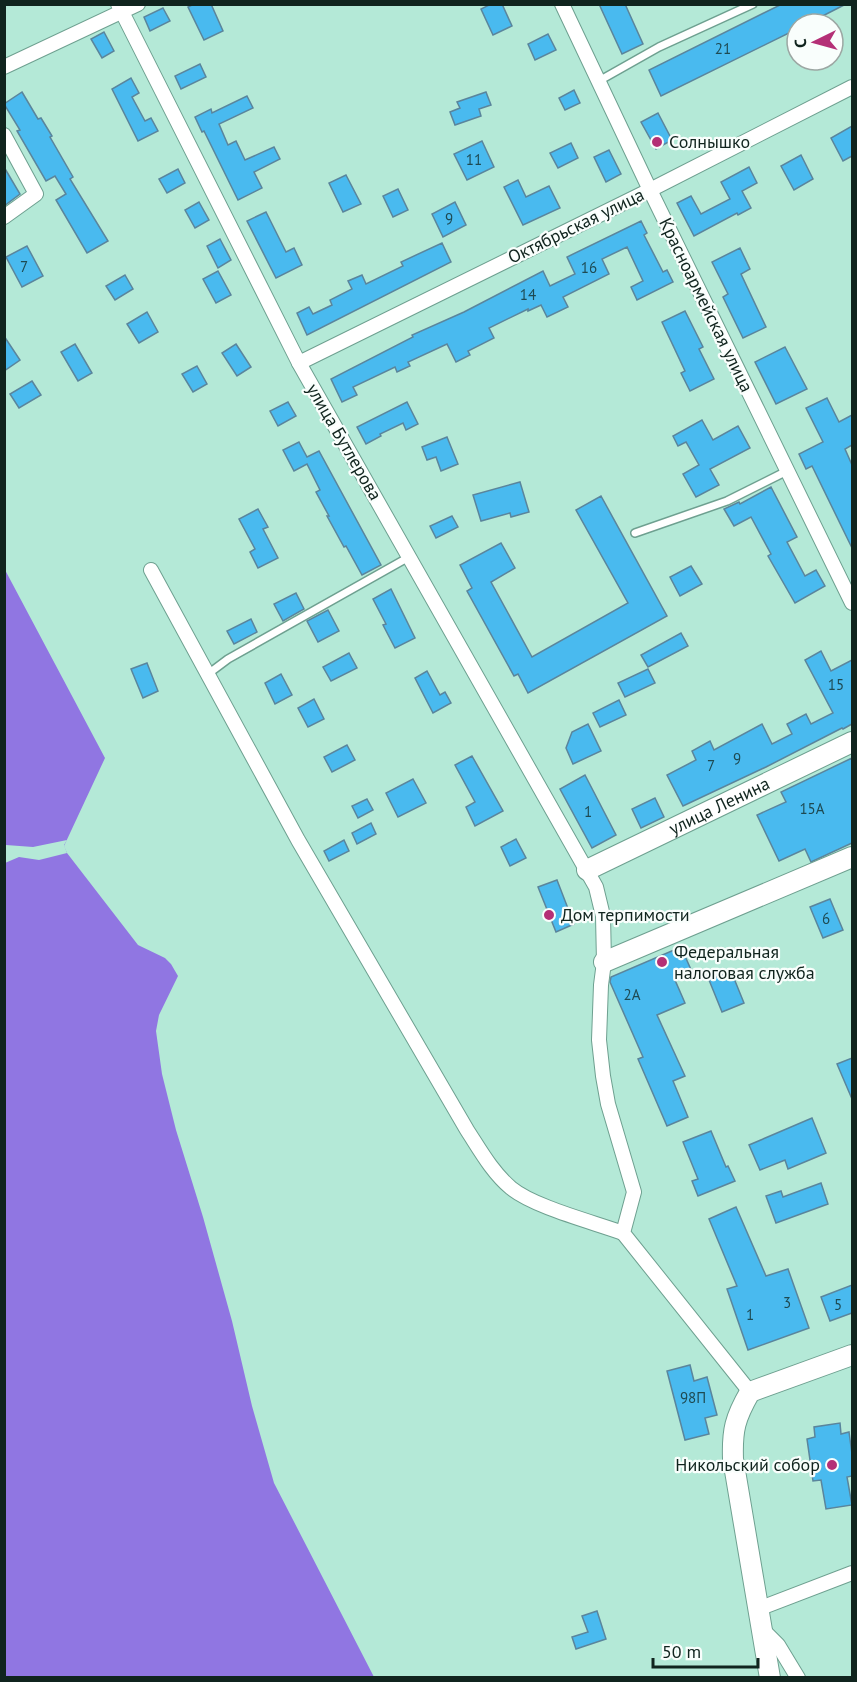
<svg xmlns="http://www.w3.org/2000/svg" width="857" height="1682" font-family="'PT Sans',sans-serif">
<rect width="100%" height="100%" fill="#b4e9d7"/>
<!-- water -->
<path fill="#9076e2" d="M4,568L105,758L64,846L67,853L138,945L165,958L171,964L178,976L159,1015L156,1031L162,1074L176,1130L203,1217L232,1321L252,1406L274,1483L374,1677H5Z"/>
<!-- pier -->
<path fill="#b4e9d7" d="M67,840L64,845L67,853L39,860L19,857L5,863V846L6,845L33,847Z"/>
<!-- building -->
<g fill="#49baef" stroke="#5a859c" stroke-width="1.5">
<path d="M194,4H211L223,31L204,40L188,7Z"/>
<path d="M491,4H502L512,26L493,35L481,9Z"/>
<path d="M599,4H625L643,44L622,54Z"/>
<path d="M782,4H846L807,24H797V29L661,96L649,70Z"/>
<path d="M163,8L170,21L150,31L144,17Z"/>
<path d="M104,32L114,51L102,58L91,39Z"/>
<path d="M548,34L556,50L535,60L528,44Z"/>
<path d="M200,64L206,77L181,89L175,76Z"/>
<path d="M131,78L139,93L132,97L145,121L151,118L158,131L138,141L112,89Z"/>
<path d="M574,90L580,103L565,110L559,98Z"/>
<path d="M22,92L38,119L41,118L52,136L50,137L73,177L70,179L108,241L87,253L56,200L66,194L55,176L46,181L17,131L20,130L4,104Z"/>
<path d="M486,92L491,105L479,109L481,116L455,125L450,112L460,108L457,102Z"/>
<path d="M247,96L253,108L219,124L228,145L236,141L245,160L274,147L280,159L254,172L262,188L238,200L204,131L202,132L195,117L211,109L212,113Z"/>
<path d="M658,113L672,140L656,149L641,122Z"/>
<path d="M852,126V156L843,161L831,138Z"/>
<path d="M482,141L494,167L467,180L454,154Z"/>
<path d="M571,143L578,158L558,168L550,153Z"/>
<path d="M609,150L621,174L606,182L594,157Z"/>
<path d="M801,155L813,179L794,190L781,166Z"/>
<path d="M4,167L20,194L4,206Z"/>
<path d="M749,167L757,183L742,191L751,208L738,215L737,213L694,236L677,203L691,196L701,214L730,199L721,182Z"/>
<path d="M178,169L185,183L167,193L159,179Z"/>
<path d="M346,175L361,204L343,212L329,183Z"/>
<path d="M518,180L526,197L549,186L560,208L523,225L504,187Z"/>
<path d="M398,189L408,210L393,217L383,196Z"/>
<path d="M199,202L209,220L195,228L185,210Z"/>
<path d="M455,202L466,225L443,237L432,214Z"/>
<path d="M266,212L286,252L294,248L302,265L276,278L247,221Z"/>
<path d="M641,221L647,233L644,235L663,272L667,270L673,282L637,300L631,287L643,281L627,247L602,259L609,274L563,297L568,307L547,317L541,305L528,311V309L489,328L494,338L468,351L470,355L456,362L447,344L408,362L410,366L397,372L395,367L353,387L357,395L342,402L331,379L413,337L412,335L464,312L543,271L550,286L575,274L567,257Z"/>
<path d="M220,239L231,260L218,268L207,246Z"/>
<path d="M442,243L451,262L307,335L297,313L309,307L313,314L332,305L330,300L352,289L348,281L362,275L366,284L403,266L401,262Z"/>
<path d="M27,246L43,276L22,287L6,257Z"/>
<path d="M740,248L750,269L741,274L766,327L743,338L723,297L728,294L712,262Z"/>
<path d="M218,271L231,295L216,303L203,279Z"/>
<path d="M125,275L133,289L115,300L106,286Z"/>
<path d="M685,311L703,347L699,349L714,379L690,391L681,373L685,371L662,322Z"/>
<path d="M147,312L158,332L139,343L127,324Z"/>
<path d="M4,336L20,360L4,371Z"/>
<path d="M75,344L92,373L78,381L61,352Z"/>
<path d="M236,344L251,367L237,376L222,353Z"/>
<path d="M785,347L807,389L776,404L755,362Z"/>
<path d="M197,366L207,384L193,392L182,374Z"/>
<path d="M32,381L41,395L19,408L10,394Z"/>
<path d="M827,398L839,422L852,415V445L845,449L852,465V548L812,466L806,469L799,454L823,442L806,408Z"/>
<path d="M288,402L296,416L278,426L270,411Z"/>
<path d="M407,402L418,424L406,430L403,423L380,434L381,436L366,444L357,427Z"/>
<path d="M702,420L713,440L738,426L750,448L710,469L719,485L696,497L683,474L699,465L686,442L678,446L673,436Z"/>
<path d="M447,437L458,464L441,471L436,457L427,460L422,447Z"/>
<path d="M299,442L307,457L319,451L381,565L362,575L346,546L344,547L327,516H329L316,492L320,490L307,464L294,471L283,450Z"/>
<path d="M520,482L529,512L511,517L510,513L481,521L473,495Z"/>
<path d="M771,487L797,537L787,542L805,576L816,570L825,586L795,603L768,556L771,554L751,517L734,526L724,509L739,502L740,504Z"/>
<path d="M601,496L667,616L528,693L518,674L514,676L467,591L472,588L460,565L501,543L515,568L491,582L532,657L628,603L576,510Z"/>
<path d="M258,509L268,527L263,529L278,558L258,568L250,552L255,549L239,519Z"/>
<path d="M452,516L458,527L436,538L430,526Z"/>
<path d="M691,566L702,584L680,596L670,577Z"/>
<path d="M391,589L415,638L395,648L383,625L386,624L373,599Z"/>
<path d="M296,593L304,609L283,621L274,604Z"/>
<path d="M328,610L339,631L318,642L307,621Z"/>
<path d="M251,619L257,632L234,644L227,631Z"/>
<path d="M681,633L688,646L648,667L641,655Z"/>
<path d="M821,651L831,671L852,660V724L843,729L842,728L766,767L683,806L667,775L696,760L692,751L710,741L714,750L762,724L772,744L792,734L787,724L806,714L811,724L833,713L805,660Z"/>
<path d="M349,653L357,668L331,681L323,667Z"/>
<path d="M147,663L158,691L143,698L131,669Z"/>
<path d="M648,669L655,683L625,697L618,683Z"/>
<path d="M427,671L440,695L445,692L451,703L433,713L415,678Z"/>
<path d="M281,674L292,695L275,704L265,683Z"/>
<path d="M314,699L324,719L308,727L298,708Z"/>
<path d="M619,700L626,715L600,727L593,713Z"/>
<path d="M588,724L601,751L573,764L566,748L572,732Z"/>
<path d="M347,745L355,760L332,772L324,757Z"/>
<path d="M472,756L503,811L475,826L466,807L475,802L455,765Z"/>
<path d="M852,758V843L811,862L805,849L779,861L757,815L786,802L781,792Z"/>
<path d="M585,775L616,835L592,848L560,789Z"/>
<path d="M413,779L426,803L398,817L386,793Z"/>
<path d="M655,798L664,817L641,828L632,809Z"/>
<path d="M367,799L373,810L358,818L352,806Z"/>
<path d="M371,823L376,834L357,844L352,833Z"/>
<path d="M516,839L526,858L510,866L501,847Z"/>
<path d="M344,840L349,851L329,861L324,851Z"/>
<path d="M557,880L574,924L556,932L538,887Z"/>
<path d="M830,899L843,930L823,938L810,907Z"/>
<path d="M681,947L692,972L675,980L685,1003L657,1015L685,1076L673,1081L688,1117L667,1126L638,1059L643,1057L610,982L611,977Z"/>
<path d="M731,971L744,1003L722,1012L709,980Z"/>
<path d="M852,1058V1099L837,1064Z"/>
<path d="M812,1118L826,1153L788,1169L785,1160L760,1170L749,1145Z"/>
<path d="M711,1131L726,1167L728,1166L735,1181L698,1196L692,1181L698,1179L683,1142Z"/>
<path d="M821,1183L828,1204L776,1223L766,1196L781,1191L783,1197Z"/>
<path d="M736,1207L766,1276L788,1269L809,1328L748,1350L727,1289L737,1286L709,1219Z"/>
<path d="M852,1285V1313L830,1321L821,1297Z"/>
<path d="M690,1365L694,1381L707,1377L717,1415L705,1418L709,1434L685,1440L667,1371Z"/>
<path d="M840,1423L841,1434L849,1432L852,1454V1476L847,1477L852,1505L826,1509L821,1480L813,1481L807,1439L815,1437L814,1427Z"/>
<path d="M597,1611L606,1639L576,1649L572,1637L588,1632L582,1616Z"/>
</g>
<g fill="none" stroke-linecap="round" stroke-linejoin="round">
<defs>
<g id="lane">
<path d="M597,82L659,47L753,4"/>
<path d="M635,533L727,501L787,471"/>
<path d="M208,674L228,659L409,557"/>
</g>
<g id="street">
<path d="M118,4L299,363L596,887L603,916L604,962L601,985L599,1040L603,1076L608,1104L634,1192L623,1233L750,1392"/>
<path d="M562,4L650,190L852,603"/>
<path d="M4,67L138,4"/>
<path d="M4,135L36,194L4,217"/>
<path d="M299,363L650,190L852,87"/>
<path d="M151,570L298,840L467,1130C480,1150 492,1172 511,1188C534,1207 593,1222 623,1233"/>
<path d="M758,1609L852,1573"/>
<path d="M763,1630L778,1645L798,1678"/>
</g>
<g id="secondary">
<path id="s1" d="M587,870L852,742"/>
<path d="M604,962L852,857"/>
<path d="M770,1678L733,1459C732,1430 735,1418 750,1392L852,1355"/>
</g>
</defs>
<!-- lane casing -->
<use href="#lane" stroke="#6ea090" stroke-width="10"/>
<!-- street casing -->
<use href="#street" stroke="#6ea090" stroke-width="16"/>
<!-- secondary casing -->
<use href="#secondary" stroke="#6ea090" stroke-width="22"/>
<!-- lane -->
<use href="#lane" stroke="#fff" stroke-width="7"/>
<!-- street -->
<use href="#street" stroke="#fff" stroke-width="14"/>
<!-- secondary -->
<use href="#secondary" stroke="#fff" stroke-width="20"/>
</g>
<!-- markers -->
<g fill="#b43076" stroke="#f9fefc" stroke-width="2">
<circle cx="657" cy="142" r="6"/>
<circle cx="549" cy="915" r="6"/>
<circle cx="662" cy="962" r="6"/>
<circle cx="832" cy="1465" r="6"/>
</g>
<g text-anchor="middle" stroke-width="4.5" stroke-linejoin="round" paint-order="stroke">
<!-- number labels -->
<g font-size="15" fill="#1e4a52">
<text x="723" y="54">21</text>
<text x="474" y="165">11</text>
<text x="449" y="224">9</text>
<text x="24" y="272">7</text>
<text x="589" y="273">16</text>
<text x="528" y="300">14</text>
<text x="836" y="690">15</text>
<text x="737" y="764">9</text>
<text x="711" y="771">7</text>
<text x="812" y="814">15А</text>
<text x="588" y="817">1</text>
<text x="826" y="924">6</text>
<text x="632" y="1000">2А</text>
<text x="787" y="1308">3</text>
<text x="838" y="1310">5</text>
<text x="750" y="1320">1</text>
<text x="693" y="1403">98П</text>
</g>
<!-- poi labels -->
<g font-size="18" fill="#10241e" stroke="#f9fefc" text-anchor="start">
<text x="669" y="148">Солнышко</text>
<text x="561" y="921">Дом терпимости</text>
<text x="674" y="958">Федеральная<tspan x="674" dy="21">налоговая служба</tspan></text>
<text x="820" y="1471" text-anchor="end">Никольский собор</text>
</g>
<!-- street labels -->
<g font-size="18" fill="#10241e" stroke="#f9fefc">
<text transform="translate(576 226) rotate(-26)" y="6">Октябрьская улица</text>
<text transform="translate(706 305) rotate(64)" y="6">Красноармейская улица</text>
<text transform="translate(344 442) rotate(60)" y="6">улица Бутлерова</text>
<text dy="6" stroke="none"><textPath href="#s1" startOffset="147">улица Ленина</textPath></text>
</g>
</g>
<!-- border -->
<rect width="857" height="1682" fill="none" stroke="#10241e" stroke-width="12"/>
<!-- north arrow -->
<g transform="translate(815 42) rotate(265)"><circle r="28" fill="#f9fefc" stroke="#9ca7a3" stroke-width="1.5"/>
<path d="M0-4.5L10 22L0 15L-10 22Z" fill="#b43076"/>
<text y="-9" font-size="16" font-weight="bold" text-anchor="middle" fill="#10241e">С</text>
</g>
<!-- scale -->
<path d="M653 1658v9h105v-9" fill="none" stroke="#10241e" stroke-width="3"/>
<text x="662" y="1658" font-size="18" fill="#10241e" stroke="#f9fefc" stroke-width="4.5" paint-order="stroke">50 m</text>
</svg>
